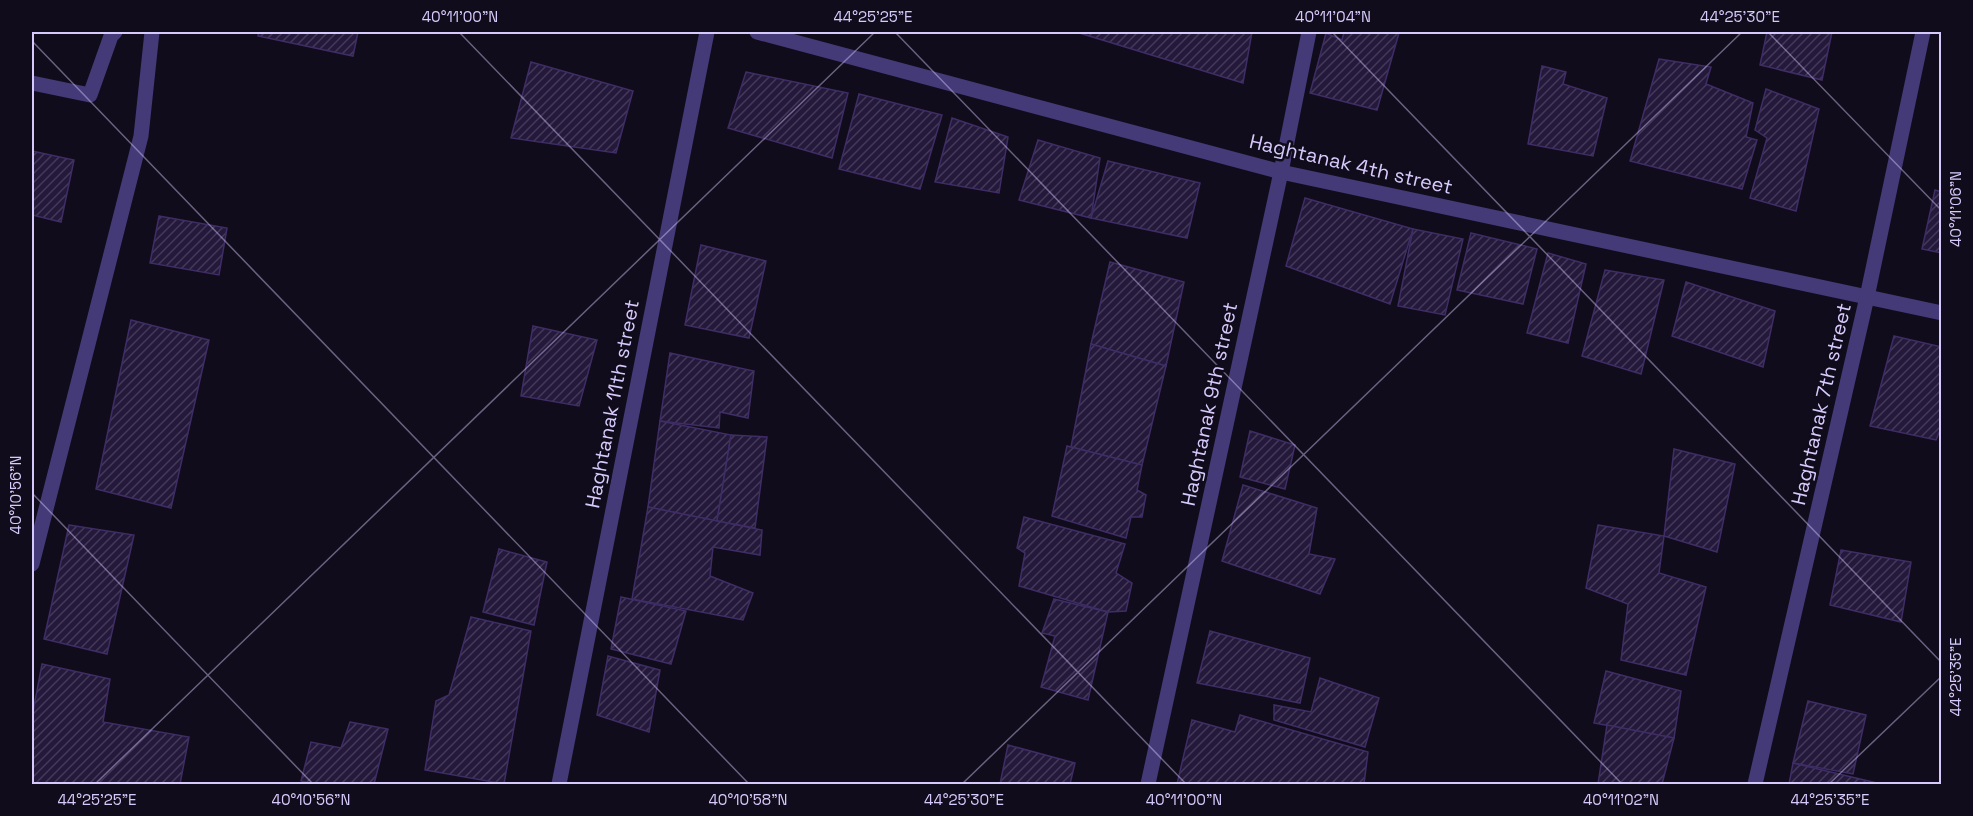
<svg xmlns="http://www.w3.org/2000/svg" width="1973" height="816" font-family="'Space Grotesk',sans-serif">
<defs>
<pattern id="building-hatch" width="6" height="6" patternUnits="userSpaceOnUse" patternTransform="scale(1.5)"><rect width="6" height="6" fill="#24193b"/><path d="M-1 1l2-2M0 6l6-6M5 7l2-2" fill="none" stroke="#433958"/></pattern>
</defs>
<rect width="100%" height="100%" fill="#110c1b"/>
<!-- building -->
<g fill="url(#building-hatch)" stroke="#3f2d66" stroke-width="1.5">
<path d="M259,32H358L353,56L258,36Z"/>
<path d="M1076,32H1252L1243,83Z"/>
<path d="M1344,32L1399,33L1377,110L1310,93L1326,33L1342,40Z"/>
<path d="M1767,32H1832L1822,80L1760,65Z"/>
<path d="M1659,59L1711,67L1706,84L1753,103L1746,137L1757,140L1742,189L1630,161Z"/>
<path d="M531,62L633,91L616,153L511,138Z"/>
<path d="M1542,66L1566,72L1563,84L1607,98L1593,156L1528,144Z"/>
<path d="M746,72L848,93L832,158L728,128Z"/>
<path d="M1766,89L1819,109L1796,211L1750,198L1767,138L1755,130Z"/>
<path d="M859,94L942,115L920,189L839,169Z"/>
<path d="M952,118L1008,137L999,193L935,182Z"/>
<path d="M1038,140L1100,158L1091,218L1019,200Z"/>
<path d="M32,151L74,160L61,222L32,215Z"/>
<path d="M1108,161L1200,183L1187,238L1091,218Z"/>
<path d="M1935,190L1942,192V253L1922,249Z"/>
<path d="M1305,198L1413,229L1390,304L1286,266Z"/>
<path d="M159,216L227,228L219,275L150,263Z"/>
<path d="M1413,229L1463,239L1445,315L1398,306Z"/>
<path d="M1471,233L1537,249L1523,304L1457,290Z"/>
<path d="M701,245L766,261L749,338L685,325Z"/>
<path d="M1548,253L1586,264L1568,343L1527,333Z"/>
<path d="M1110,262L1184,282L1166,366L1091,344Z"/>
<path d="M1605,270L1664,280L1641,374L1582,356Z"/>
<path d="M1686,282L1775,311L1763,367L1672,336Z"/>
<path d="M131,320L209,340L171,508L96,489Z"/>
<path d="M533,326L597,340L579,406L521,396Z"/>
<path d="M1894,336L1942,347V385L1940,394L1942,395V426L1936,440L1870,426Z"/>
<path d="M1091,344L1166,366L1142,465L1071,447Z"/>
<path d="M670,353L754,371L748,418L720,412L719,428L660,421Z"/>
<path d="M660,421L731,435L717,521L648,507Z"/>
<path d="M1250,431L1295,445L1285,489L1240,477Z"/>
<path d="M731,435L767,437L755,528L717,521Z"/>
<path d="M1067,446L1142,465L1137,490L1146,495L1142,517H1131L1126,538L1052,516Z"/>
<path d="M1674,449L1735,464L1717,552L1664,536Z"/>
<path d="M1243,485L1317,508L1309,554L1335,559L1320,594L1222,561Z"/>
<path d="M648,507L762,530L760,555L713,547L710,576L753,593L743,620L632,599Z"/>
<path d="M1024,517L1125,544L1116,573L1132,583L1126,611L1108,612L1019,586L1025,553L1017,548Z"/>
<path d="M69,525L134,535L107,654L44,639Z"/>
<path d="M1598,525L1664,536L1659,573L1706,587L1686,675L1621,660L1628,604L1586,588Z"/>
<path d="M499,549L547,562L534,625L483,612Z"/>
<path d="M1841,550L1911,562L1901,622L1830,605Z"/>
<path d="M621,597L686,611L671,664L611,649Z"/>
<path d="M1054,599L1108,612L1088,700L1041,687L1055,636L1042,633Z"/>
<path d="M471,617L531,631L504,784L425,770L436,701L449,695Z"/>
<path d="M1210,631L1310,658L1300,703L1197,683Z"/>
<path d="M608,656L660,670L649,732L597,715Z"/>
<path d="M42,664L110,679L103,722L189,737L180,784H32V717Z"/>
<path d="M1606,671L1681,691L1674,738L1594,723Z"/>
<path d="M1320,678L1379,698L1365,747L1274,720V705L1311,712Z"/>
<path d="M1808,701L1866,715L1853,774L1793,763Z"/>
<path d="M1240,715L1368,752L1364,784H1177L1192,720L1235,732Z"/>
<path d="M350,722L388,729L374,784H314L301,781L311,742L341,748Z"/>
<path d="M1607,725L1674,738L1662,784H1598Z"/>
<path d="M1008,745L1075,763L1070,784H1000Z"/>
<path d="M1793,763L1881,784H1789Z"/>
</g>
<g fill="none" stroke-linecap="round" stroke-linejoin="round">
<!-- street -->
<g stroke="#443a78" stroke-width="15">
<path d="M757,32L1281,172L1942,313"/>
<path d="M32,83L90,95L111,36L115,32"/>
<path d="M32,564L141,136L152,32"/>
<path d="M559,784L707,32"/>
<path d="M1148,784L1281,172L1309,32"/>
<path d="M1755,784L1867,297L1923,32"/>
</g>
</g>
<!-- ticks -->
<path fill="none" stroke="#d6cafc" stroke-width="1.5" stroke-opacity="0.45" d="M459,32L1186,784M895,32L1622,784M1332,32L1942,663M1768,32L1942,211M32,41L749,784M32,493L313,784M95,784L875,32M962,784L1742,32M1829,784L1942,676"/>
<g text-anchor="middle" stroke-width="5" stroke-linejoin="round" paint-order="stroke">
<!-- street labels -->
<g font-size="20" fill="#d6cafc" stroke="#110c1b">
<text transform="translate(1351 164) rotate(13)" y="7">Haghtanak 4th street</text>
<text transform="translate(612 404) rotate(-79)" y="7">Haghtanak 11th street</text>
<text transform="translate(1209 404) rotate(-78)" y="7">Haghtanak 9th street</text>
<text transform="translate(1821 404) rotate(-77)" y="7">Haghtanak 7th street</text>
</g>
</g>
<!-- border -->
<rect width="1973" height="816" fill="none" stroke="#110c1b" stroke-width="66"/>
<rect x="33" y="33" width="1907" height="750" fill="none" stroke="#d6cafc" stroke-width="2"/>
<g font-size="15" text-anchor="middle" fill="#d6cafc">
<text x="460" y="22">40°11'00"N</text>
<text x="873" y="22">44°25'25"E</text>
<text x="1333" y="22">40°11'04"N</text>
<text x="1740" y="22">44°25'30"E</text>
<text transform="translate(1956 209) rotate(-90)" y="5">40°11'06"N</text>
<text transform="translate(16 495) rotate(-90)" y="5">40°10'56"N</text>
<text transform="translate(1956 677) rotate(-90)" y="5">44°25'35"E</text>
<text x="97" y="805">44°25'25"E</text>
<text x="311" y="805">40°10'56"N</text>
<text x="748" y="805">40°10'58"N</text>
<text x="964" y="805">44°25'30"E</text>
<text x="1184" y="805">40°11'00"N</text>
<text x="1621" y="805">40°11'02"N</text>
<text x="1830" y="805">44°25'35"E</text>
</g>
</svg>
